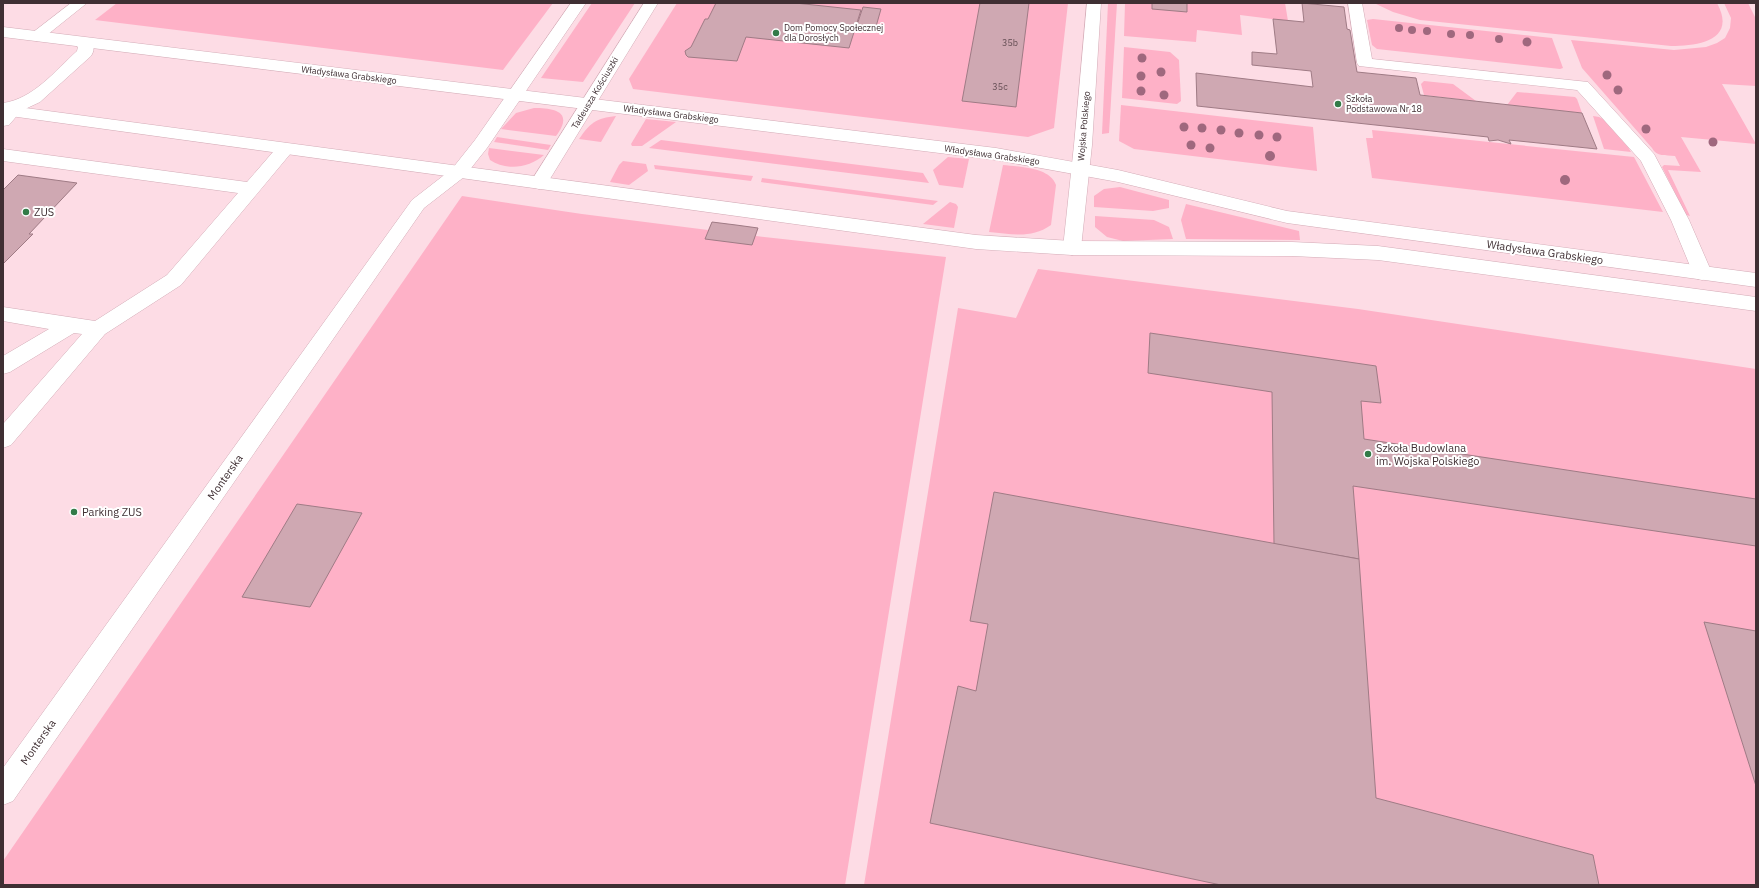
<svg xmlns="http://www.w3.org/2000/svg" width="1759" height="888" font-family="'IBM Plex Sans',sans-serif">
<rect width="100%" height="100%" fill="#fddce5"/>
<!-- green -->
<g fill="#feb1c7">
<path d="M117,3H553L503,70L95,20Z"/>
<path d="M592,3H635L583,82L541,78Z"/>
<path d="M677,3H1068L1054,128L1028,137L633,89L629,79Z"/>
<path d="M1108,3H1117L1109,133L1102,134Z"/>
<path d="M1125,3H1285L1288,21L1240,15L1242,35L1197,30L1196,42L1124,36Z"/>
<path d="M1374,3H1717C1737,40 1699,46 1671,46L1420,20L1393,12Z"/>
<path d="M1724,3H1748L1756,19V86L1722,84L1756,144L1681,137L1701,172L1668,170L1690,216L1686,215L1662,167L1664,165L1680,166L1675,156C1665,155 1657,157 1652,148L1582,68L1571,40L1674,50L1706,47L1717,43L1725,38L1730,28L1731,18Z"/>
<path d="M1373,19L1552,38L1563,68L1560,69L1377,49L1372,45L1367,20Z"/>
<path d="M1124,47L1170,52L1179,60L1181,101L1177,104L1122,98Z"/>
<path d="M1424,81L1453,84L1476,101L1424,95L1421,84Z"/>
<path d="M1517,92L1575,97L1577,99L1582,113L1507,105Z"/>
<path d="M1121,105L1313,127L1317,171L1134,149L1119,141Z"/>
<path d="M534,108C555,108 574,112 556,136L501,129L516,113Z"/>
<path d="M616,116L601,142L579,139C590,123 596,118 616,116Z"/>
<path d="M1593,116L1599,117L1603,119L1628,147L1631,152L1604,149Z"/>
<path d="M646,119L676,122L642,146H632L631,144Z"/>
<path d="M1372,130L1634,157L1663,212L1372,178L1366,138H1373Z"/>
<path d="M497,137L551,145L548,150L494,142Z"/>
<path d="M661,140L923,173L929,183L649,148Z"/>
<path d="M489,148L544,155C529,168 507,171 490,160L488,154Z"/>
<path d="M948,157L969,159L963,188L939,185L933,170Z"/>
<path d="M623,161L646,164L648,171L629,185L610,182L619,165Z"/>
<path d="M654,165L753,176L751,181L655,169Z"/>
<path d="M1003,165C1019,167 1050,167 1056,185L1051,225C1031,239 1012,234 989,232Z"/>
<path d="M762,178L938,201L933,205L761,182Z"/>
<path d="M1120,187L1169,200V208L1153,211L1094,207V196L1104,189Z"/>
<path d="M462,196L582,214L708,230L712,222L758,228L756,236L946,257L845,885H3V861Z"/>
<path d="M950,202L956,204L958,207L954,228L923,224Z"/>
<path d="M1186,204L1299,231L1300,240L1186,239L1181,220Z"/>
<path d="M1095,216L1154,220L1169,227L1173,239L1123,241L1107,237L1095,227Z"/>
<path d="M1038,269L1358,309L1756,369V885H864L958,308L1016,318Z"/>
</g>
<!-- building -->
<g fill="#cfa8b2" stroke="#9f7b85">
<path d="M716,3H795L861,10L849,48L746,37L737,61L688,57L686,55L685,51L691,47L705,19H708Z"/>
<path d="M980,3H1029L1016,107L962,101Z"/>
<path d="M1152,3H1187V12L1152,9Z"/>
<path d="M1302,3L1344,7L1347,29L1350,30L1357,72L1416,78L1420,95L1582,113L1597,149L1509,140L1511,144L1498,140L1489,141L1488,137L1197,106L1196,73L1313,87L1311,71L1252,65V52L1277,54L1273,19L1304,22Z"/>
<path d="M863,7L881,9L875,30L856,28Z"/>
<path d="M18,175L77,183L29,234H33L3,264V190Z"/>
<path d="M712,222L736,225L758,228L752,245L705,239Z"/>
<path d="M1150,333L1376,366L1381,403L1361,401L1364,439L1756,499V546L1353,486L1359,559L1274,544L1272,392L1148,373Z"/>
<path d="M994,492L1359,559L1376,798L1593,855L1599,885H1221L930,823L958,686L976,691L988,624L970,621Z"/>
<path d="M297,504L362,513L310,607L242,597Z"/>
<path d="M1704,622L1756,631V786Z"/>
</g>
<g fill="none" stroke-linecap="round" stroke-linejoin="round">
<defs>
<g id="service">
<path d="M1348,3H1362L1372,59L1588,82L1654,154L1689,220L1712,273L1709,278L1702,280L1695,278L1671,220L1641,161L1577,90L1359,66L1357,63Z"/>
<path d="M13,106L19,107L21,111L9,125L3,126V111L7,107Z"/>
<path d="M285,143L291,145L294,149L291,153L181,285L105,334L11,445L3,448V424L82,334L74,333L10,372L3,374V356L49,329L3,321V307L95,321L167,275L238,193L3,161V149L247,182L279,145Z"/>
</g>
<g id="minor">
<path d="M71,3H87L42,39L37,41L32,39L29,36L32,33Z"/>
<path d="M571,3H586L487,148L464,177L424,208L13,801L3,805V768L412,200L452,169L475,140Z"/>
<path d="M644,3H658L545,187L539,189L533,187L530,183Z"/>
<path d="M1087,3H1101L1092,145L1081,248L1079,253L1072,255L1065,253L1063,248L1074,145Z"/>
<path d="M80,37C90,40 98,45 91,56L40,102L23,110L3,113V103C33,99 55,71 77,51L78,47L72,42L74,39Z"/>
</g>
<g id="tertiary">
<path d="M3,27L996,148L1118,170L1287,211L1756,273V287L1287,223L1118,182L996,160L3,37Z"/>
<path d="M3,105L976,235L1072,241L1292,242L1378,246L1756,297V311L1378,260L1292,256L1072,255L976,249L3,115Z"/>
</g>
</defs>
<!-- service casing -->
<use href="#service" stroke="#d3acb7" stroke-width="1"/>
<!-- minor casing -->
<use href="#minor" stroke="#d3acb7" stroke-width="1"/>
<!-- tertiary casing -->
<use href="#tertiary" stroke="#d3acb7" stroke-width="1"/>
<!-- service -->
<use href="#service" fill="#fff" fill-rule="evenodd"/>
<!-- minor -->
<use href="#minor" fill="#fff" fill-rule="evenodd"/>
<!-- tertiary -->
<use href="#tertiary" fill="#fff" fill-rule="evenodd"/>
</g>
<!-- trees -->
<g fill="#9f687e">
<circle cx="1399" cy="28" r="4"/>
<circle cx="1412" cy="30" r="4"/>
<circle cx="1427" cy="31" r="4"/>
<circle cx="1451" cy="34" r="4"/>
<circle cx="1470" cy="35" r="4"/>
<circle cx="1499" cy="39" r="4"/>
<circle cx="1527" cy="42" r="4.5"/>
<circle cx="1142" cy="58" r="4.5"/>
<circle cx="1161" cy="72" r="4.5"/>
<circle cx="1607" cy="75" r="4.5"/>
<circle cx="1141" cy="76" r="4.5"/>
<circle cx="1618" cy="90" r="4.5"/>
<circle cx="1141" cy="91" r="4.5"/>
<circle cx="1164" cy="95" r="4.5"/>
<circle cx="1184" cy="127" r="4.5"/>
<circle cx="1202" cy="128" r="4.5"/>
<circle cx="1646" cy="129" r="4.5"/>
<circle cx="1221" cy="130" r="4.5"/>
<circle cx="1239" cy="133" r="4.5"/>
<circle cx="1259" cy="135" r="4.5"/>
<circle cx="1277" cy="137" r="4.5"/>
<circle cx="1713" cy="142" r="4.5"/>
<circle cx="1191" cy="145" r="4.5"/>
<circle cx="1210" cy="148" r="4.5"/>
<circle cx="1270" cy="156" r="5"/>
<circle cx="1565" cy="180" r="5"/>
</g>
<!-- markers -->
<g fill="#327b48" stroke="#fff" stroke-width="1.5">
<circle cx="776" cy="33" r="4"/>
<circle cx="1338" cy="104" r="4"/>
<circle cx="26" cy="212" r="4"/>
<circle cx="1368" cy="454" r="4"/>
<circle cx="74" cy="512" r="4"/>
</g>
<g text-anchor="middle" stroke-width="4" stroke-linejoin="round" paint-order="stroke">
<!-- far-poi labels -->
<g font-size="9" fill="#3f2f33" stroke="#fff" text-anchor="start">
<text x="784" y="31">Dom Pomocy Społecznej<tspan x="784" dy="10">dla Dorosłych</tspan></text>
<text x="1346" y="102">Szkoła<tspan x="1346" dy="10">Podstawowa Nr 18</tspan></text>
</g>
<!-- number labels -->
<g font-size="9" fill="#634d53">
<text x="1010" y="46">35b</text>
<text x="1000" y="90">35c</text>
</g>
<!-- far-street labels -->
<g font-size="9" fill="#3f2f33" stroke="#fff">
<text transform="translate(349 75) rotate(7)" y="3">Władysława Grabskiego</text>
<text transform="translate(595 93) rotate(-59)" y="3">Tadeusza Kościuszki</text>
<text transform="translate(671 114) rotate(7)" y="3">Władysława Grabskiego</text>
<text transform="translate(1084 126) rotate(-85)" y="3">Wojska Polskiego</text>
<text transform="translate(992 155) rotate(8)" y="3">Władysława Grabskiego</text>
</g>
<!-- poi labels -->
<g font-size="11" fill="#3f2f33" stroke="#fff" text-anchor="start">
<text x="34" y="216">ZUS</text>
<text x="1376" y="452">Szkoła Budowlana<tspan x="1376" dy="13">im. Wojska Polskiego</tspan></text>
<text x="82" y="516">Parking ZUS</text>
</g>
<!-- street labels -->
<g font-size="11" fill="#3f2f33" stroke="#fff">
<text transform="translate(1545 252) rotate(8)" y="4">Władysława Grabskiego</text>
<text transform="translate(225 477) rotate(-55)" y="4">Monterska</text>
<text transform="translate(38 742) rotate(-55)" y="4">Monterska</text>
</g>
</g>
<!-- border -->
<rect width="1759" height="888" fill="none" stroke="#3f2f33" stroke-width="8"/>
</svg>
